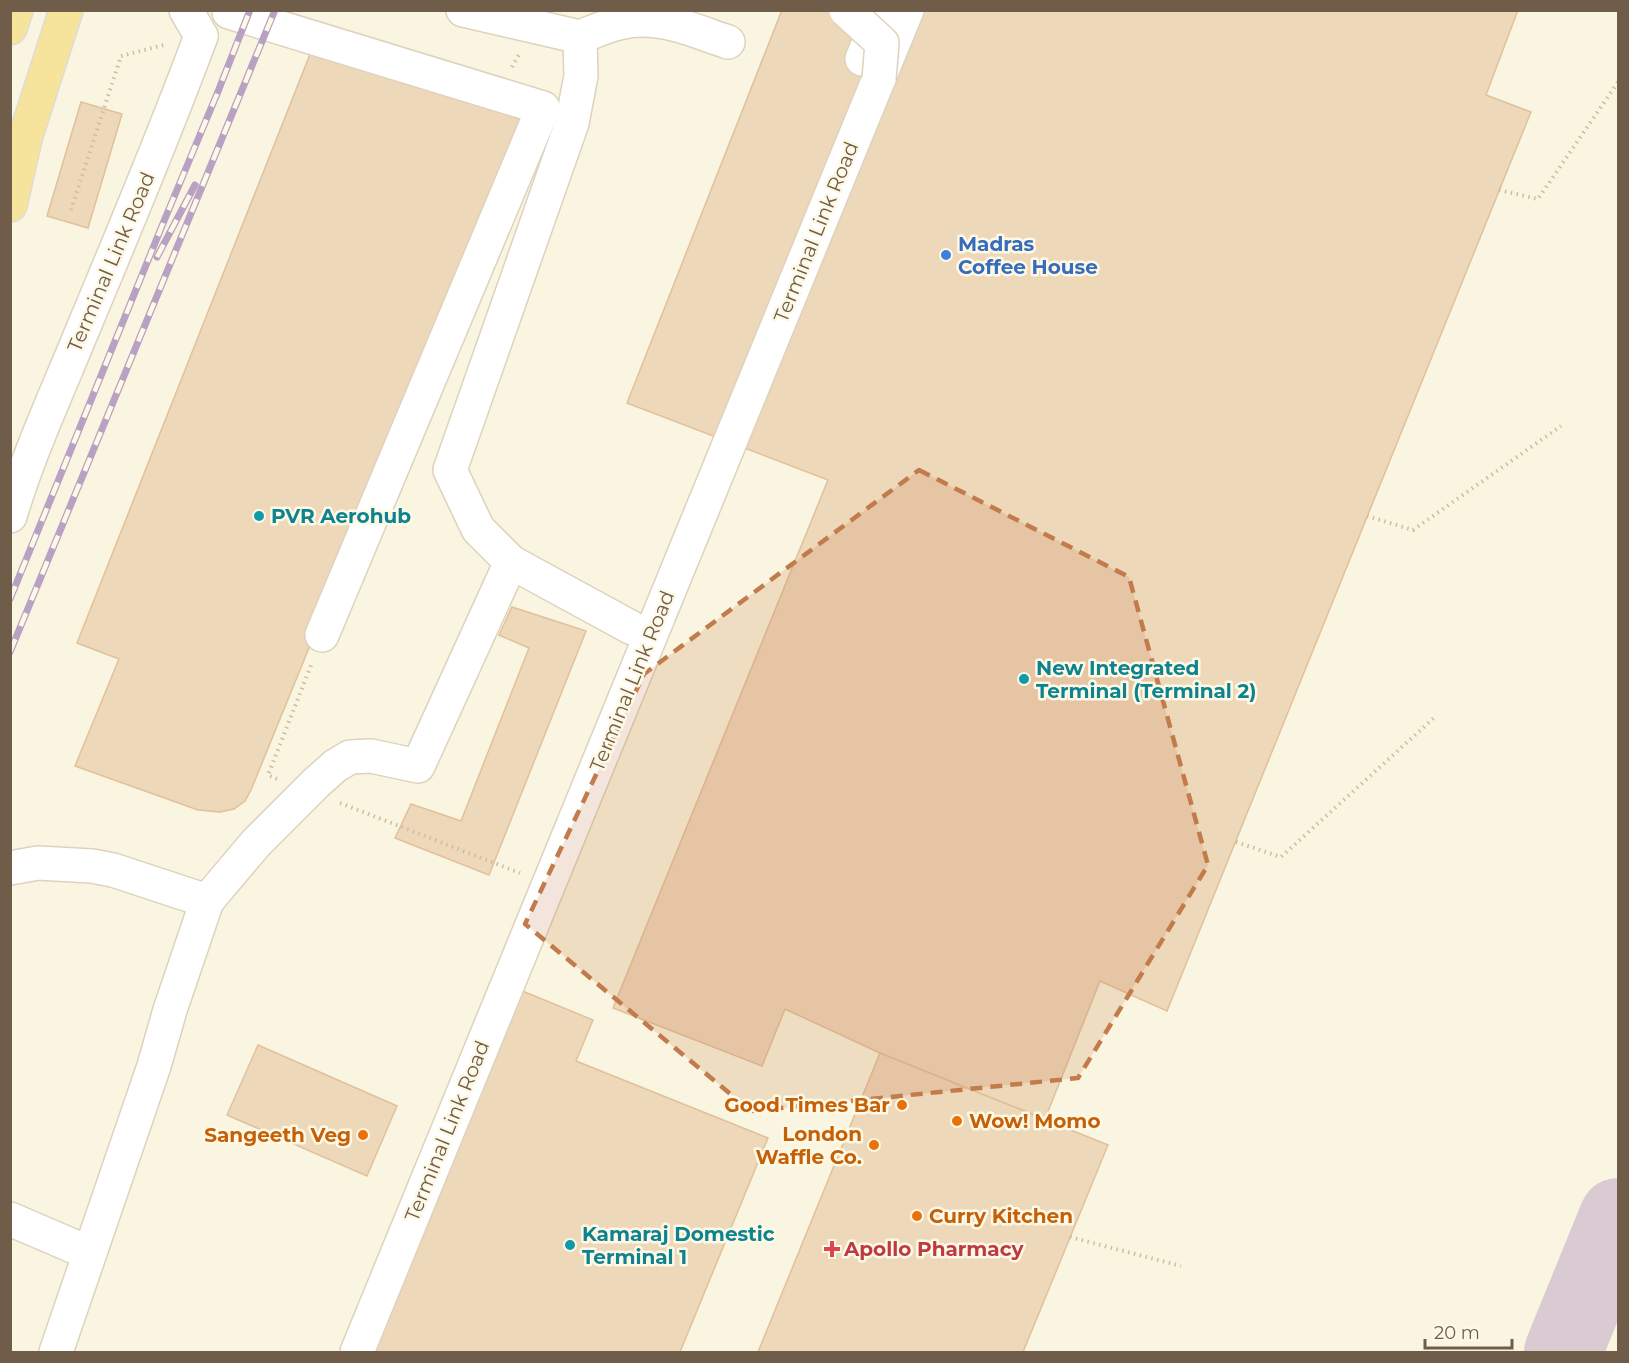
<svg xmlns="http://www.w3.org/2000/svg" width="1629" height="1363" font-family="Montserrat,sans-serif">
<rect width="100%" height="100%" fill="#faf5e0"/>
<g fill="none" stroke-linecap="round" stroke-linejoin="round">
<!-- taxiway -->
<path stroke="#d9cbd1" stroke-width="78" d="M1563,1352L1618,1217"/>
</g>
<!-- building -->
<g fill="#eed8ba" stroke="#e0c19b" stroke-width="1.5">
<path d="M782,10H1518L1486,95L1531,112L1167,1011L1100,981L1045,1119L880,1053L785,1009L762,1066L613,1008L828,480L627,403Z"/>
<path d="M316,39L524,121L251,790L245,801L234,809L220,812L198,810L75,766L119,659L77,643Z"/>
<path d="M81,102L122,114L88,228L47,216Z"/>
<path d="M512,607L586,631L489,875L395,838L411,804L461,821L529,648L499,635Z"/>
<path d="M520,990L593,1020L576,1061L768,1138L680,1352H372Z"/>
<path d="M258,1045L397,1106L367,1176L227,1115Z"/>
<path d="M880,1053L1108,1145L1023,1352H758Z"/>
</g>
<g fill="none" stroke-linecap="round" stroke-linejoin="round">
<defs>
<g id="minor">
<path d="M186,10L201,36"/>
<path d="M463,10L580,37L581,76L572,123L450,470L478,529L511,562L632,628"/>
<path d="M229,12L543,108L322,635"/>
<path d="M580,37C593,32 606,26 619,23C657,13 692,30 728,42"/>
<path d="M862,59L882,10"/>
<path d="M10,516C28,456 54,399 78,341C120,240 163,139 201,36"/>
<path d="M10,868L38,863L92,866L113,870L207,901"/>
<path d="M10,1219L89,1253"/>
<path d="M56,1352L154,1066L170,1010L207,901L256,843L316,783L335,766L350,757L371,756L418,766L511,562"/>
<path d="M357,1352L907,10"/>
</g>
<g id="major">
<path d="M10,28L16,10"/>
<path d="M10,205L26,135L66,10"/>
</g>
</defs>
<!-- minor casing -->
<use href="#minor" stroke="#ded2bd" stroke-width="36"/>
<!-- major casing -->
<use href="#major" stroke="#e0dbd7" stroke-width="36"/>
<!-- path -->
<g stroke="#d2bb9e" stroke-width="4" stroke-dasharray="1.5 4.5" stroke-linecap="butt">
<path d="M512,67L520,53"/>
<path d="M1499,190L1538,199L1618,82"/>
<path d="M71,210L121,56L164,45"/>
<path d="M1367,516L1413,530L1561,426"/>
<path d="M277,779L268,775L312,663"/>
<path d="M340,803L520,873"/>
<path d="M1236,842L1281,857L1436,716"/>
<path d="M1070,1237L1181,1266"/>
</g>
<!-- minor -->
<use href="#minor" stroke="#fff" stroke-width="33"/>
<!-- major -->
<use href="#major" stroke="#f6e49c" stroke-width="33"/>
<defs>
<g id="rail">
<path d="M157,257L195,185"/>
<path d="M10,599L164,221L217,94L250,10"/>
<path d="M10,652L275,10"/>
</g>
</defs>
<!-- rail casing -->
<use href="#rail" stroke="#b8a1c2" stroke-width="7"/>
<!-- rail -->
<use href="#rail" stroke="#fef9e6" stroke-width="4.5" stroke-dasharray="14" stroke-linecap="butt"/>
<defs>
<path id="minor-bridge" d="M846,10L882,43L879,79"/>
</defs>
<!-- minor-bridge casing -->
<use href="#minor-bridge" stroke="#ded2bd" stroke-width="36" stroke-linecap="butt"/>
<!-- minor-bridge -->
<use href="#minor-bridge" stroke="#fff" stroke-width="33"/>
</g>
<!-- marked area -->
<path fill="#c27b4b" fill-opacity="0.2" stroke="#c27b4b" stroke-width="4.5" stroke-dasharray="12 8" stroke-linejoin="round" d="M919,470L1129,577L1208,865L1078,1078L751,1111L525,924L644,674Z"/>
<!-- markers -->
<circle fill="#3f7fe0" stroke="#fef9e6" stroke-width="2" cx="946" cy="255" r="6"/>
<g fill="#0f9aa8" stroke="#fef9e6" stroke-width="2">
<circle cx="259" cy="516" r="6"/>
<circle cx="1024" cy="679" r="6"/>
<circle cx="570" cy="1245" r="6"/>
</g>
<g fill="#e8710a" stroke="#fef9e6" stroke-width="2">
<circle cx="902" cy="1105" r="6"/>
<circle cx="957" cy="1121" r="6"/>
<circle cx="363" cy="1135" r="6"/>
<circle cx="874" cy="1145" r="6"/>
<circle cx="917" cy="1216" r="6"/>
</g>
<path fill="#e0444e" stroke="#fef9e6" stroke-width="2" d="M829 1240h6v6h6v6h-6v6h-6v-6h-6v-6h6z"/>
<g text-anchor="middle" stroke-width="5" stroke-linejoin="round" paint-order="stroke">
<!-- street labels -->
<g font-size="20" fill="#705d49" stroke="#fef9e6">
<text transform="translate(816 232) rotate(-68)" y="7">Terminal Link Road</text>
<text transform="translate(111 262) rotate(-67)" y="7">Terminal Link Road</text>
<text transform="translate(632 681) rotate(-68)" y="7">Terminal Link Road</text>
<text transform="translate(447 1131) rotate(-68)" y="7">Terminal Link Road</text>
</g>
<!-- shop labels -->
<g font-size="20" font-weight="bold" fill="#366cbe" stroke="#fef9e6" text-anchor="start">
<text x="958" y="251">Madras<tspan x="958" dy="23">Coffee House</tspan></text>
</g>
<!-- culture labels -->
<g font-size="20" font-weight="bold" fill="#0d838f" stroke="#fef9e6" text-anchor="start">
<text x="271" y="523">PVR Aerohub</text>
<text x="1036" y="675">New Integrated<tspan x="1036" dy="23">Terminal (Terminal 2)</tspan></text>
<text x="582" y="1241">Kamaraj Domestic<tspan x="582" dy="23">Terminal 1</tspan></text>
</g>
<!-- food labels -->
<g font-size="20" font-weight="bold" fill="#c56008" stroke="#fef9e6" text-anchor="end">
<text x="890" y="1112">Good Times Bar</text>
<text x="969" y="1128" text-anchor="start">Wow! Momo</text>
<text x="862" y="1141">London<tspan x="862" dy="23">Waffle Co.</tspan></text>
<text x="351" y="1142">Sangeeth Veg</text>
<text x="929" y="1223" text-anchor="start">Curry Kitchen</text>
</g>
<!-- health labels -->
<g font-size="20" font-weight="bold" fill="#be3a42" stroke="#fef9e6" text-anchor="start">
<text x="844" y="1256">Apollo Pharmacy</text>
</g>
</g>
<!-- border -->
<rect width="1629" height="1363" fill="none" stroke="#705d49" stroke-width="24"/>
<!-- scale -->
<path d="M1425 1339v9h87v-9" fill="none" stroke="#705d49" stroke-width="3"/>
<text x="1434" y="1339" font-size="18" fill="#705d49" stroke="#fef9e6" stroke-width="4.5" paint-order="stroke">20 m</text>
</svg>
